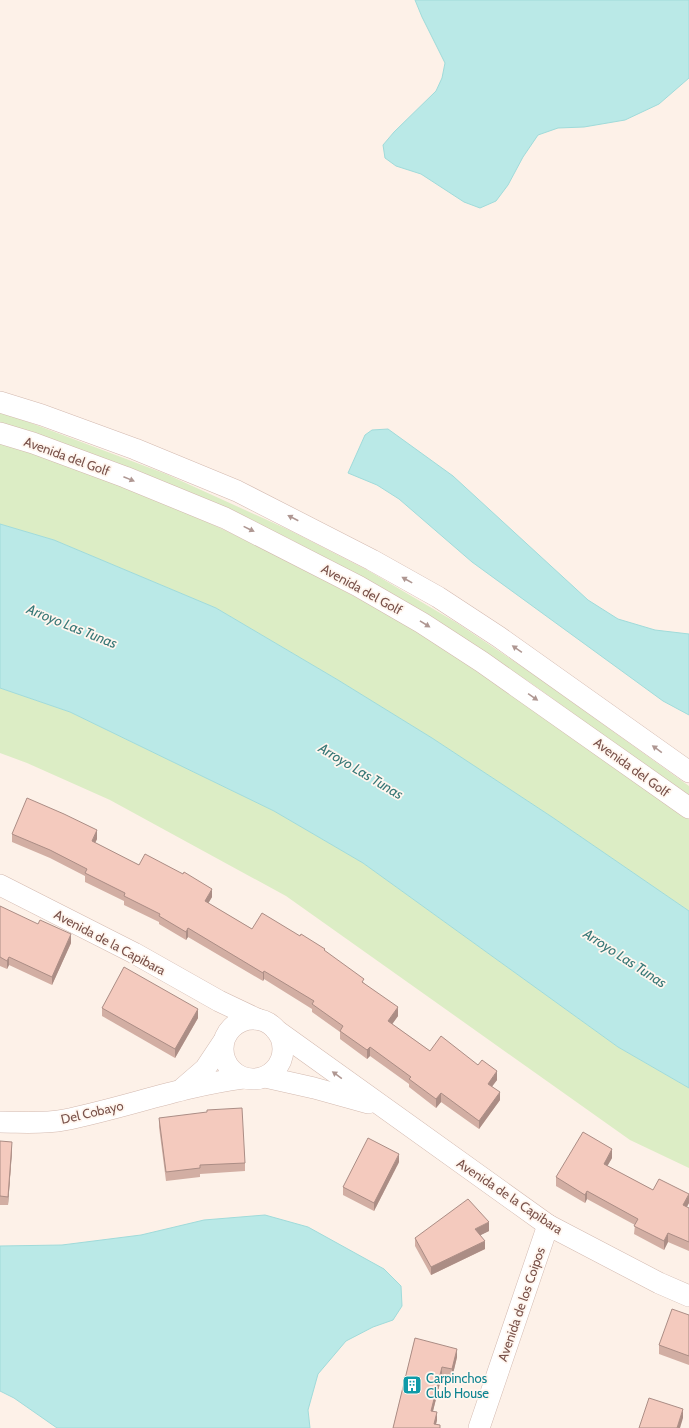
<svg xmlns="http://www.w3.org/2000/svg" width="689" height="1428" font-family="Cabin,sans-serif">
<rect width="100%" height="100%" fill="#fdf1e8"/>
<!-- green -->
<g fill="#dcedc5">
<path d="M0,413L23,420L166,474L289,530L369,571L457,623L536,676L689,786V797L531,683L452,632L364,579L288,538L163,482L0,423Z"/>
<path d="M0,443L81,469L184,511L275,554L423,633L689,818V911L552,817L432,738L338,680L216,608L54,540L0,524Z"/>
<path d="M0,688L70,712L274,811L363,863L618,1047L689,1088V1168L630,1140L286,896L110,800L27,763L0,753Z"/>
</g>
<!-- water -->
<g fill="#bae9e7" stroke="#a0dbda">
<path d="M415,0H689V78L659,104L625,120L584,127L558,128L538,135L523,157L508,185L496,201L480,208L464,202L421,174L396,166L385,158L383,145L394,132L436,91L442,78L445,63L422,17Z"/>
<path d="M388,429L453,476L588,600L618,619L655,630L689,634V715L663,701L472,562L399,499L377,485L348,473L365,435L372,430Z"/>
<path d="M0,524L54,540L216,608L338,680L432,738L552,817L689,911V1088L618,1047L363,863L274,811L70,712L0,688Z"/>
<path d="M265,1215L308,1227L384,1269L401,1286L402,1306L393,1320L373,1327L346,1341L318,1374L308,1410L310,1428H57L14,1398L0,1391V1246L62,1245L141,1235L204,1220Z"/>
</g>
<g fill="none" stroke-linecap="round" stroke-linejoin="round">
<defs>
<g id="minor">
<path d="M0,402L42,415L135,449L237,491L372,560L438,597L499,637L689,772"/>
<path d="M0,433L33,443L125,477L225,518L358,586L422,623L482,662L689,808"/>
<path d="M0,885L134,953L219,1001L257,1019"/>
<circle cx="253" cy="1049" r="30"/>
<path d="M276,1030L548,1225L659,1283L689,1296"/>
<path d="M265,1077L314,1088L368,1103"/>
<path d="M183,1088L205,1069L223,1042"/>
<path d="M0,1122C21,1122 43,1124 64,1120C124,1108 182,1086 243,1078"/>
<path d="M479,1428L548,1225"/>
</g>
</defs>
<!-- minor casing -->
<use href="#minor" stroke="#d3b9af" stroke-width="22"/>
<!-- minor -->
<use href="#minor" stroke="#fff" stroke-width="21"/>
</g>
<!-- wall -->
<g fill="#d2aea3">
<path d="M12,834L97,839L95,843L139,865L212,897L208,903L252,929L300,936L325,951L364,983L398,1016L392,1024L430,1051L497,1080L492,1086L500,1100L479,1129L441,1102L436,1108L409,1087V1084L370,1056L367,1059L340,1039V1032L312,1012V1009L264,979L263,981L188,937L186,940L159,924V922L124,905V901L85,882V876L50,858L12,842Z"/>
<path d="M0,906L71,943L52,985L9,965L7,969L0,966Z"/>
<path d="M102,1008L198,1018L175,1058L102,1016Z"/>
<path d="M159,1118L245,1163V1171L200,1174V1177L166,1181L159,1127Z"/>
<path d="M0,1141L12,1151L8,1205H0Z"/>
<path d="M612,1158L607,1166L653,1190L689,1203L687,1207L689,1208V1251L668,1242L664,1250L634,1234L635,1225L587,1199L585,1203L556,1186V1177Z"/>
<path d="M399,1162L374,1211L343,1195V1187Z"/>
<path d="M489,1231L480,1235L485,1249L431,1275L415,1246V1238Z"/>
<path d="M689,1315V1365L659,1354V1345Z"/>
<path d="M415,1338L457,1357L452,1378L442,1375L433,1411L437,1420L436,1424L393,1428Z"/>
</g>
<!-- shaded-wall -->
<g fill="#ab8d85">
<path d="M97,830V839L92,849V841Z"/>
<path d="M212,889V897L205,909V901Z"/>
<path d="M188,928V937L186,940V932Z"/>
<path d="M71,934V943L52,985V977Z"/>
<path d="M9,957V965L7,969V961Z"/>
<path d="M264,971V979L263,981V973Z"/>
<path d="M398,1007V1016L388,1030V1021Z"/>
<path d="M198,1009V1018L175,1058V1049Z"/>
<path d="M370,1047V1056L367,1059V1050Z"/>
<path d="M497,1071V1080L488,1092V1084Z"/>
<path d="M500,1092V1100L479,1129V1121Z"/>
<path d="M441,1093V1102L436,1108V1099Z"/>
<path d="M12,1142V1151L8,1205V1197Z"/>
<path d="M612,1149V1158L604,1172V1164Z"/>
<path d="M399,1154V1162L374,1211V1203Z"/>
<path d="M587,1191V1199L585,1203V1195Z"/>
<path d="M689,1194V1203L683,1213V1205Z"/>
<path d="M489,1222V1231L475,1238V1229Z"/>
<path d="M668,1233V1242L664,1250V1241Z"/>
<path d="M485,1241V1249L431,1275V1267Z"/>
<path d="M457,1349V1357L452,1378V1369Z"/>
<path d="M442,1367V1375L431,1419V1411Z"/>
<path d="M683,1409V1418L680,1428H677Z"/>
<path d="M437,1412V1420L435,1428L434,1424Z"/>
</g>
<!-- building -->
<g fill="#f4cabe" stroke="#ab8d85">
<path d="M27,798L64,814L97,830L92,841L139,865L145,854L183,874L184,872L212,889L205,901L252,929L262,913L300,936L301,934L325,949L324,950L364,979L362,982L398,1007L388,1021L430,1051L441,1036L478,1065L482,1060L497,1071L488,1084L500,1092L479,1121L441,1093L436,1099L409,1079L411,1077L370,1047L367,1050L340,1031L343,1026L312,1004L314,1001L264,971L263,973L188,928L186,932L159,916L160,914L124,896L125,893L85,873L87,869L50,850L12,834Z"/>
<path d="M0,906L38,924L40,920L71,934L52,977L9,957L7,961L0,957Z"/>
<path d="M124,967L198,1009L175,1049L102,1008Z"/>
<path d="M242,1108L245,1163L200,1165V1168L166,1172L159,1118L207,1112V1110Z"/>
<path d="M583,1132L612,1149L604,1164L653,1190L659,1179L689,1194L683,1205L689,1208V1242L668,1233L664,1241L634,1226L638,1219L587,1191L585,1195L556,1177Z"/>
<path d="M368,1138L399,1154L374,1203L343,1187Z"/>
<path d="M0,1141L12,1142L8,1197L0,1196Z"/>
<path d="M468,1199L489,1222L475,1229L485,1241L431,1267L415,1238Z"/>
<path d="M672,1309L689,1315V1356L659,1345Z"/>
<path d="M415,1338L457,1349L452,1369L442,1367L431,1411L437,1412L434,1424L440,1425V1428H393Z"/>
<path d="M649,1398L683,1409L677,1428H639Z"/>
</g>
<!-- one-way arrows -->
<defs><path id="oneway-solid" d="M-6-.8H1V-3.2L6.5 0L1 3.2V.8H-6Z"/></defs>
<g fill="#af9792">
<use href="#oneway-solid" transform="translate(129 479) rotate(22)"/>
<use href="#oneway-solid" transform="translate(293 518) rotate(-153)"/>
<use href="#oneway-solid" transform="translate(249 529) rotate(26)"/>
<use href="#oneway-solid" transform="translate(407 580) rotate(-151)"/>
<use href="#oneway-solid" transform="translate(425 624) rotate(32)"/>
<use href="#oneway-solid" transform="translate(517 649) rotate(-145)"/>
<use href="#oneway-solid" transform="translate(533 697) rotate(35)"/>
<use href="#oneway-solid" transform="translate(657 749) rotate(-144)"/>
<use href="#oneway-solid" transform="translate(337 1075) rotate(-144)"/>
</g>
<!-- icons -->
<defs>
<symbol id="building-square" viewBox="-11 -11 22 22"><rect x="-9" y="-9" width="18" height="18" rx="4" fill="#0f9aa8" stroke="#fff6ef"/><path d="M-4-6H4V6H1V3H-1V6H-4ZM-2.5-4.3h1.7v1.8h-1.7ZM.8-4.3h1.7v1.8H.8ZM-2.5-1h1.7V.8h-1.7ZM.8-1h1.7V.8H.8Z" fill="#fff"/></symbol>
</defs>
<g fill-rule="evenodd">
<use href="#building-square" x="401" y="1374" width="22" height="22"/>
</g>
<g text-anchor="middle" stroke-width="3.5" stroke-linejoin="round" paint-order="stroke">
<!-- street labels -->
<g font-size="13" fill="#7a524a" stroke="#fff6ef">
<text transform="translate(67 456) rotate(20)" y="5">Avenida del Golf</text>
<text transform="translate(362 589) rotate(29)" y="5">Avenida del Golf</text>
<text transform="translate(632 767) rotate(36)" y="5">Avenida del Golf</text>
<text transform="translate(110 942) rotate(28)" y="5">Avenida de la Capibara</text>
<text transform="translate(92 1112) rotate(-13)" y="5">Del Cobayo</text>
<text transform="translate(510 1196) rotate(34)" y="5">Avenida de la Capibara</text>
<text transform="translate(521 1304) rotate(-71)" y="5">Avenida de los Coipos</text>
</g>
<!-- culture labels -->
<g font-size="13" fill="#0d838f" stroke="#fff6ef" text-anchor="start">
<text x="426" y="1383">Carpinchos<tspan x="426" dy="15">Club House</tspan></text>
</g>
<!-- water labels -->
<g font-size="14" font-style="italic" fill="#397877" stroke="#fff6ef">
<text transform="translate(72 626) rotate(22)" y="5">Arroyo Las Tunas</text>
<text transform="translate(361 771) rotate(31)" y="5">Arroyo Las Tunas</text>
<text transform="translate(625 958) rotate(33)" y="5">Arroyo Las Tunas</text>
</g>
</g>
</svg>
